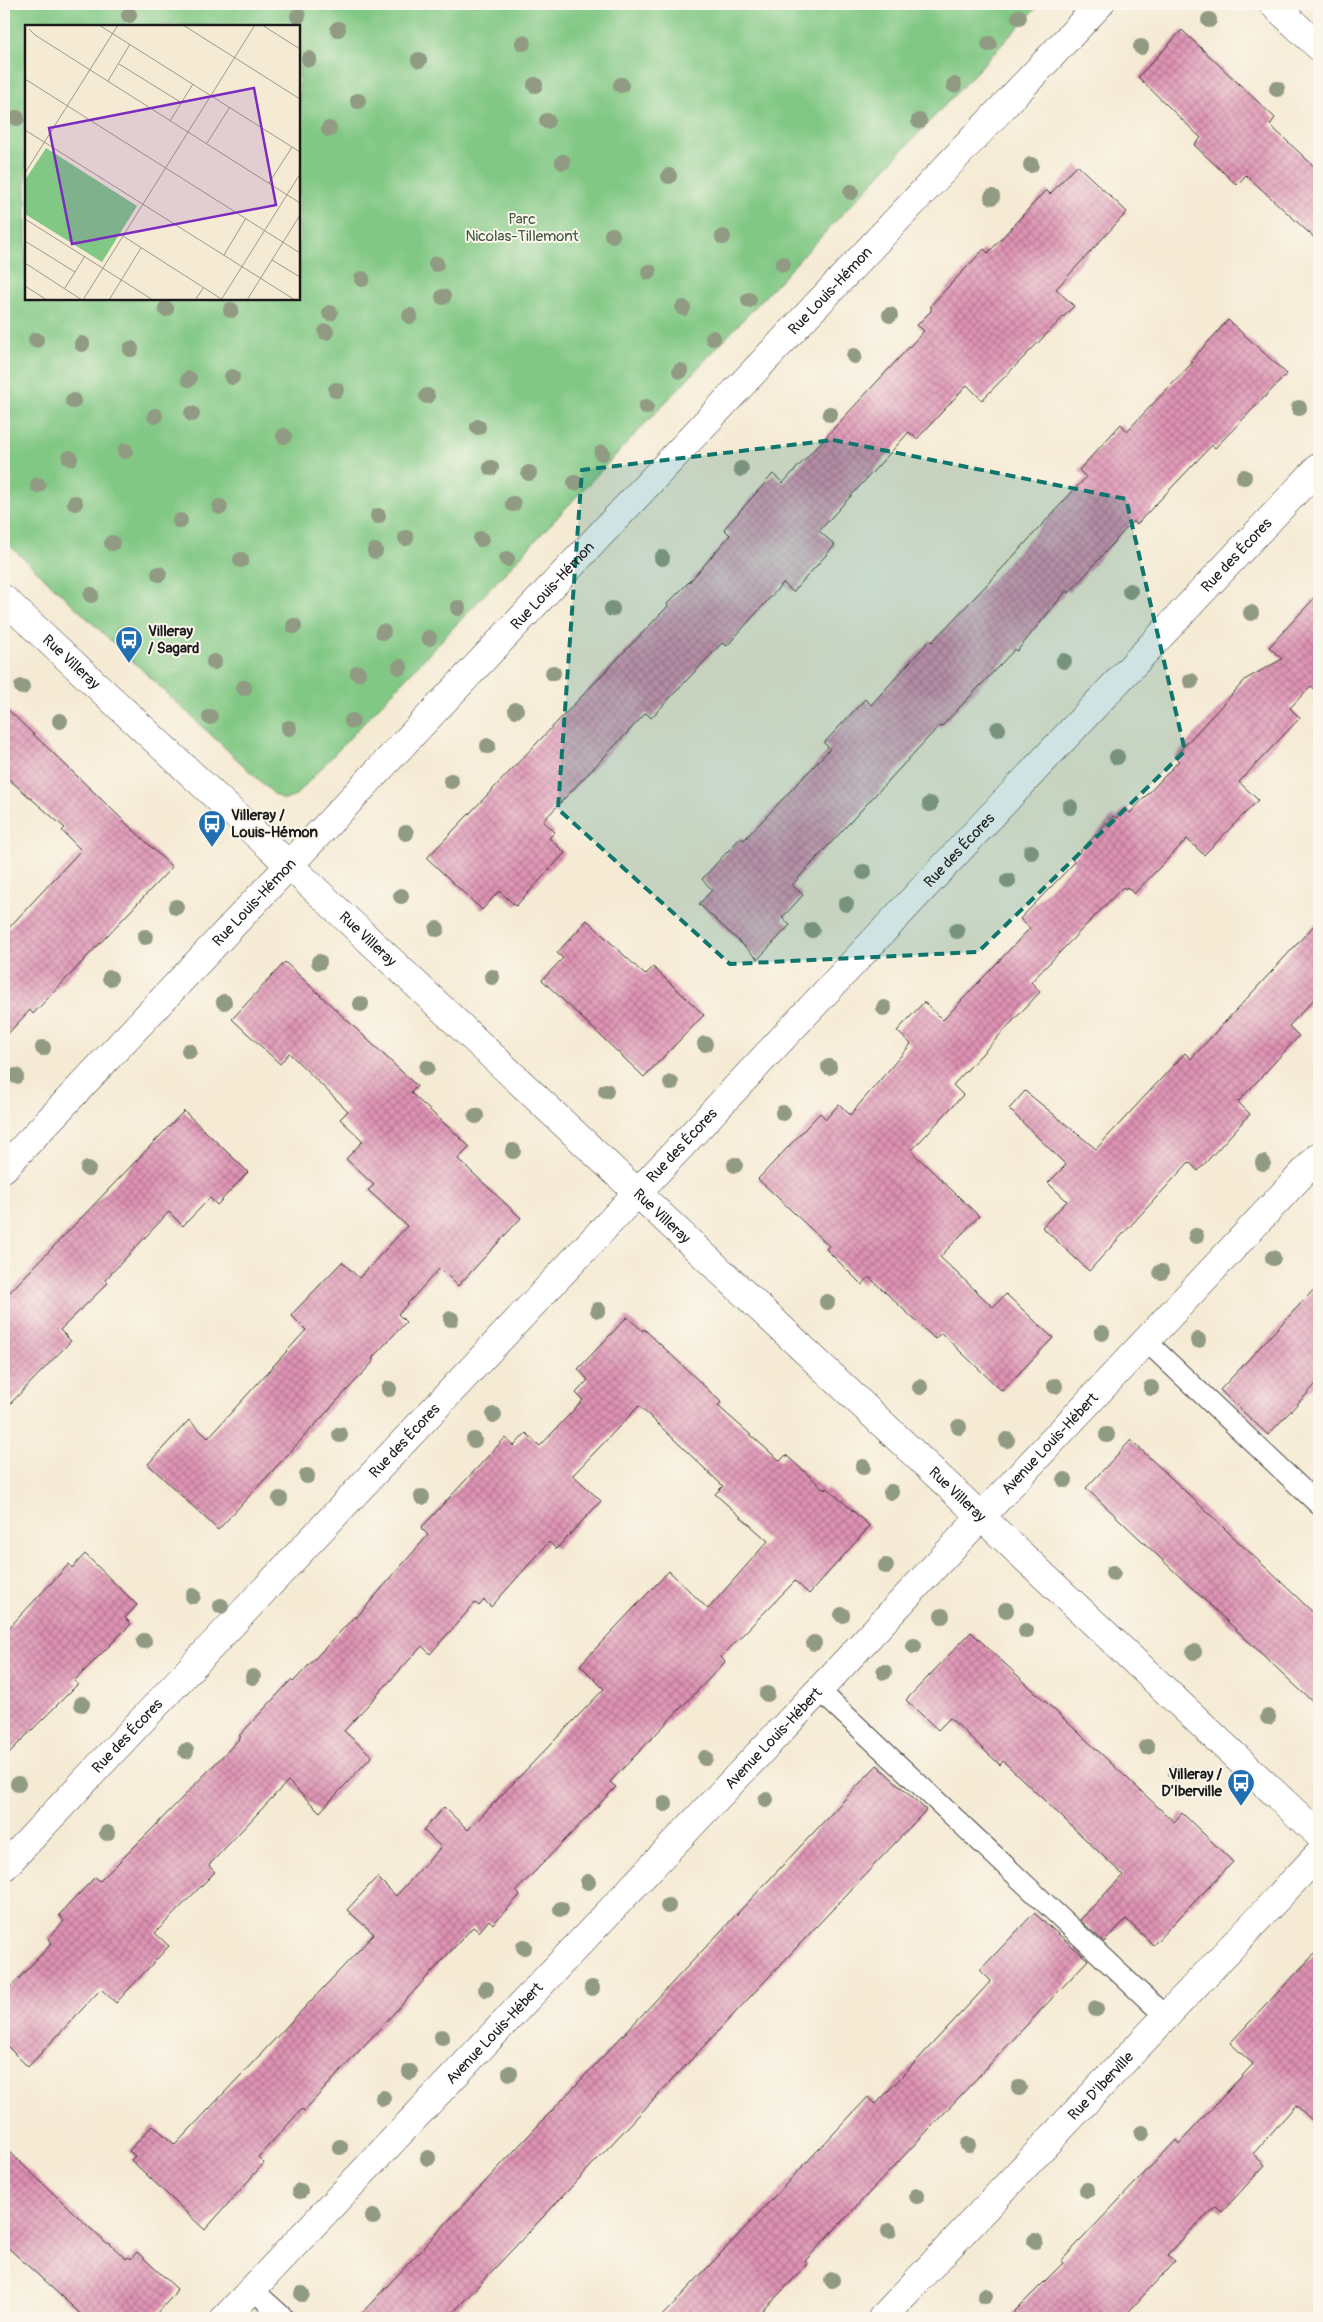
<svg xmlns="http://www.w3.org/2000/svg" width="1323" height="2322" font-family="Pangolin,sans-serif">
<defs>
<pattern id="building-cross-hatch" width="8" height="8" patternUnits="userSpaceOnUse" patternTransform="scale(1.25)"><rect width="8" height="8" fill="#df93b4"/><path d="M0 0l8 8M0 8l8-8" fill="none" stroke="#b47792"/></pattern>
</defs>
<rect width="100%" height="100%" fill="#fbf7ec"/>
<filter id="ink" filterUnits="userSpaceOnUse"><feTurbulence type="fractalNoise" baseFrequency=".02" numOctaves="2"/><feDisplacementMap in="SourceGraphic" scale="10" xChannelSelector="R" yChannelSelector="G"/><feConvolveMatrix kernelMatrix="1 2 1 2 8 2 1 2 1" color-interpolation-filters="sRGB"/></filter>
<filter id="wash" filterUnits="userSpaceOnUse"><feTurbulence type="fractalNoise" baseFrequency=".0096" numOctaves="4" result="noise"/><feDisplacementMap in="SourceGraphic" scale="20" xChannelSelector="R" yChannelSelector="G"/><feGaussianBlur stdDeviation="1.12" result="paint"/><feColorMatrix in="noise" values="0 0 0 0 0 0 0 0 0 0 0 0 0 0 0 0 0 1.4 0 .05"/><feComposite in="paint" operator="in"/></filter>
<g filter="url(#wash)">
<rect width="100%" height="100%" fill="#f5ead4"/>
<!-- park -->
<path fill="#81c884" stroke="#4e7250" fill-rule="evenodd" d="M7,4H1040L295,796L285,800L275,795L4,540V7ZM26,26H299V299H26Z"/>
<g id="blocks">
<!-- building -->
<g fill="url(#building-cross-hatch)">
<path d="M1182,30L1275,118L1270,125L1319,171V242L1246,175L1237,185L1194,145L1201,138L1138,77Z"/>
<path d="M1077,165L1127,212L1056,289L1074,306L982,400L967,385L917,439L909,432L819,531L835,545L793,592L783,583L727,646L722,643L651,718L646,713L543,821L555,832L549,838L565,853L516,906L499,891L482,910L427,858L668,606L667,604L693,578L730,535L724,529L773,474L783,483L924,331L917,325L931,311V305L984,249L988,253L1046,190L1050,194Z"/>
<path d="M1228,320L1287,374L1215,448L1212,445L1137,524L1133,521L1069,593L1067,590L1017,651L1015,649L941,727L939,726L792,885L803,895L782,918L790,925L758,959L699,904L712,890L702,879L741,837L744,840L830,749L824,743L865,699L871,705L930,640L932,642L996,575L1086,477L1079,470L1121,424L1127,431L1193,362L1191,361Z"/>
<path d="M1319,593V693L1311,686L1290,708L1300,718L1239,782L1258,800L1204,855L1187,839L1134,894L1127,887L1125,889L1123,887L1031,982L1040,992L953,1085L963,1095L911,1151L979,1216L940,1257L993,1307L1006,1294L1053,1338L1002,1391L941,1333L935,1339L869,1277L862,1285L826,1249L829,1246L758,1179L820,1113L826,1119L839,1104L850,1115L911,1044L897,1031L924,1002L943,1020L1030,928L1020,919L1075,862L1072,860L1113,816L1116,818L1125,808L1130,813L1179,761L1174,757L1246,679L1282,659L1269,647Z"/>
<path d="M4,706L172,867L33,1014L30,1010L4,1038V933L81,850L62,831L65,828L4,775Z"/>
<path d="M587,920L645,975L653,967L704,1015L644,1077L542,980L563,958L557,953Z"/>
<path d="M1319,920V994L1289,1026L1299,1036L1238,1102L1250,1114L1198,1171L1189,1162L1089,1271L1042,1227L1067,1201L1048,1183L1066,1165L1009,1109L1025,1091L1096,1149L1185,1053L1191,1059Z"/>
<path d="M285,962L417,1086L411,1093L470,1147L458,1159L521,1218L458,1286L440,1268L398,1314L406,1322L373,1357V1362L218,1530L148,1464L189,1420L208,1438L306,1330L291,1315L342,1262L359,1278L407,1226L368,1190L374,1185L346,1159L363,1141L340,1119L348,1111L289,1053L280,1064L232,1019Z"/>
<path d="M184,1111L248,1172L217,1205L210,1198L183,1226L169,1212L105,1280L108,1283L60,1330L71,1341L4,1410V1298Z"/>
<path d="M1319,1284V1381L1268,1435L1220,1390Z"/>
<path d="M627,1317L643,1331L644,1329L721,1402L718,1406L780,1461L786,1455L825,1490L827,1488L870,1526L809,1594L795,1581L721,1657L725,1662L610,1782L616,1787L516,1891L520,1895L493,1924L489,1920L479,1932L473,1927L304,2111L302,2109L258,2157L264,2163L205,2230L131,2160L135,2156L129,2151L153,2125L175,2145L374,1934L347,1910L377,1877L396,1896L441,1847L423,1830L444,1807L468,1830L604,1689L580,1665L669,1571L708,1609L768,1541L715,1494L723,1486L639,1406L573,1475L601,1501L556,1549L549,1542L491,1607L484,1600L479,1606L475,1603L430,1654L422,1646L344,1731L372,1756L320,1812L288,1781L211,1863L209,1866L215,1872L155,1933L169,1946L116,2003L101,1989L28,2067L4,2043V1994L52,1943L48,1938L64,1921L59,1915L95,1877L100,1881L153,1828L241,1737L239,1736L291,1680L293,1682L355,1616L356,1618L428,1535L421,1528L505,1438L514,1446L526,1433L540,1446L583,1400L576,1393L588,1380L578,1369Z"/>
<path d="M1131,1440L1319,1618V1708L1086,1488Z"/>
<path d="M85,1554L137,1605L125,1618L131,1624L74,1681L78,1684L4,1758V1633L69,1564L72,1568Z"/>
<path d="M971,1632L1174,1822L1182,1813L1233,1862L1153,1945L1126,1919L1104,1942L1080,1920L1123,1875L1003,1761L1000,1765L950,1718L938,1730L906,1700Z"/>
<path d="M877,1765L926,1810L448,2318H357Z"/>
<path d="M1034,1913L1088,1960L805,2261L808,2264L756,2318H660L868,2097L876,2104L991,1981L980,1970Z"/>
<path d="M1319,1949V2127L1296,2105L1253,2154L1265,2165L1222,2212L1216,2207L1191,2230L1168,2255L1175,2261L1123,2318H1008L1063,2263L1061,2261L1176,2140L1179,2144L1253,2064L1230,2043Z"/>
<path d="M4,2147L107,2244L109,2243L126,2259L128,2257L131,2259L137,2252L177,2289L172,2297L152,2318H85L4,2244Z"/>
</g>
</g>
</g>
<g filter="url(#ink)">
<use href="#blocks" fill-opacity="0" stroke="#3d3b38" stroke-width="1"/>
<g fill="none" stroke-linecap="round" stroke-linejoin="round">
<defs>
<g id="lane">
<path d="M1146,1341L1319,1505"/>
<path d="M819,1690L1166,2017"/>
<path d="M252,2289L284,2318"/>
</g>
<g id="street">
<path d="M1273,4L1319,47"/>
<path id="s1" d="M4,1168L1100,4"/>
<path id="s2" d="M4,1867L1319,467"/>
<path id="s3" d="M225,2318L819,1690L1319,1156"/>
</g>
<g id="secondary">
<path id="s4" d="M4,599L333,906L1319,1835"/>
<path id="s5" d="M882,2318L1319,1854"/>
</g>
</defs>
<!-- lane casing -->
<use href="#lane" stroke="#3d3b38" stroke-width="22"/>
<!-- street casing -->
<use href="#street" stroke="#3d3b38" stroke-width="29"/>
<!-- secondary casing -->
<use href="#secondary" stroke="#3d3b38" stroke-width="29"/>
<!-- lane -->
<use href="#lane" stroke="#fff" stroke-width="20"/>
<!-- street -->
<use href="#street" stroke="#fff" stroke-width="28"/>
<!-- secondary -->
<use href="#secondary" stroke="#fff" stroke-width="28"/>
</g>
<!-- trees -->
<g fill="#919a83">
<circle cx="129" cy="15" r="8"/>
<circle cx="298" cy="16" r="8"/>
<circle cx="1019" cy="17" r="8"/>
<circle cx="1209" cy="20" r="8"/>
<circle cx="338" cy="29" r="8"/>
<circle cx="523" cy="43" r="8"/>
<circle cx="989" cy="44" r="8"/>
<circle cx="1141" cy="47" r="8"/>
<circle cx="309" cy="59" r="8"/>
<circle cx="419" cy="60" r="8"/>
<circle cx="535" cy="85" r="8"/>
<circle cx="621" cy="85" r="8"/>
<circle cx="954" cy="85" r="8"/>
<circle cx="1277" cy="89" r="8"/>
<circle cx="358" cy="101" r="8"/>
<circle cx="17" cy="118" r="8"/>
<circle cx="547" cy="121" r="8"/>
<circle cx="919" cy="121" r="8"/>
<circle cx="329" cy="129" r="8"/>
<circle cx="563" cy="162" r="8"/>
<circle cx="1031" cy="165" r="8"/>
<circle cx="669" cy="176" r="8"/>
<circle cx="851" cy="192" r="8"/>
<circle cx="992" cy="197" r="8"/>
<circle cx="612" cy="235" r="8"/>
<circle cx="723" cy="237" r="8"/>
<circle cx="436" cy="264" r="8"/>
<circle cx="783" cy="264" r="8"/>
<circle cx="649" cy="272" r="8"/>
<circle cx="362" cy="279" r="8"/>
<circle cx="443" cy="297" r="8"/>
<circle cx="749" cy="300" r="8"/>
<circle cx="683" cy="308" r="8"/>
<circle cx="166" cy="309" r="8"/>
<circle cx="231" cy="310" r="8"/>
<circle cx="330" cy="313" r="8"/>
<circle cx="890" cy="315" r="8"/>
<circle cx="410" cy="316" r="8"/>
<circle cx="326" cy="332" r="8"/>
<circle cx="713" cy="338" r="8"/>
<circle cx="36" cy="340" r="8"/>
<circle cx="82" cy="344" r="8"/>
<circle cx="131" cy="349" r="8"/>
<circle cx="854" cy="356" r="8"/>
<circle cx="680" cy="371" r="8"/>
<circle cx="232" cy="377" r="8"/>
<circle cx="189" cy="379" r="8"/>
<circle cx="336" cy="390" r="8"/>
<circle cx="427" cy="396" r="8"/>
<circle cx="73" cy="401" r="8"/>
<circle cx="646" cy="407" r="8"/>
<circle cx="1299" cy="408" r="8"/>
<circle cx="192" cy="414" r="8"/>
<circle cx="830" cy="414" r="8"/>
<circle cx="155" cy="416" r="8"/>
<circle cx="478" cy="427" r="8"/>
<circle cx="284" cy="436" r="8"/>
<circle cx="125" cy="451" r="8"/>
<circle cx="602" cy="453" r="8"/>
<circle cx="70" cy="458" r="8"/>
<circle cx="491" cy="468" r="8"/>
<circle cx="741" cy="469" r="8"/>
<circle cx="529" cy="473" r="8"/>
<circle cx="1244" cy="477" r="8"/>
<circle cx="575" cy="483" r="8"/>
<circle cx="38" cy="485" r="8"/>
<circle cx="75" cy="503" r="8"/>
<circle cx="513" cy="504" r="8"/>
<circle cx="220" cy="507" r="8"/>
<circle cx="378" cy="516" r="8"/>
<circle cx="180" cy="521" r="8"/>
<circle cx="406" cy="538" r="8"/>
<circle cx="481" cy="539" r="8"/>
<circle cx="112" cy="543" r="8"/>
<circle cx="375" cy="551" r="8"/>
<circle cx="662" cy="558" r="8"/>
<circle cx="507" cy="559" r="8"/>
<circle cx="241" cy="560" r="8"/>
<circle cx="159" cy="574" r="8"/>
<circle cx="1130" cy="591" r="8"/>
<circle cx="91" cy="595" r="8"/>
<circle cx="458" cy="608" r="8"/>
<circle cx="612" cy="609" r="8"/>
<circle cx="1251" cy="613" r="8"/>
<circle cx="294" cy="626" r="8"/>
<circle cx="383" cy="632" r="8"/>
<circle cx="429" cy="638" r="8"/>
<circle cx="131" cy="639" r="8"/>
<circle cx="1064" cy="661" r="8"/>
<circle cx="214" cy="662" r="8"/>
<circle cx="400" cy="667" r="8"/>
<circle cx="358" cy="673" r="8"/>
<circle cx="553" cy="673" r="8"/>
<circle cx="1191" cy="681" r="8"/>
<circle cx="22" cy="687" r="8"/>
<circle cx="244" cy="688" r="8"/>
<circle cx="516" cy="710" r="8"/>
<circle cx="210" cy="717" r="8"/>
<circle cx="60" cy="721" r="8"/>
<circle cx="352" cy="721" r="8"/>
<circle cx="289" cy="728" r="8"/>
<circle cx="998" cy="729" r="8"/>
<circle cx="488" cy="746" r="8"/>
<circle cx="1117" cy="757" r="8"/>
<circle cx="451" cy="781" r="8"/>
<circle cx="930" cy="804" r="8"/>
<circle cx="1070" cy="807" r="8"/>
<circle cx="406" cy="833" r="8"/>
<circle cx="1031" cy="852" r="8"/>
<circle cx="864" cy="872" r="8"/>
<circle cx="1008" cy="881" r="8"/>
<circle cx="401" cy="896" r="8"/>
<circle cx="846" cy="904" r="8"/>
<circle cx="176" cy="907" r="8"/>
<circle cx="437" cy="929" r="8"/>
<circle cx="812" cy="930" r="8"/>
<circle cx="957" cy="931" r="8"/>
<circle cx="145" cy="937" r="8"/>
<circle cx="319" cy="962" r="8"/>
<circle cx="492" cy="977" r="8"/>
<circle cx="110" cy="978" r="8"/>
<circle cx="224" cy="1002" r="8"/>
<circle cx="361" cy="1004" r="8"/>
<circle cx="884" cy="1008" r="8"/>
<circle cx="705" cy="1044" r="8"/>
<circle cx="43" cy="1048" r="8"/>
<circle cx="189" cy="1051" r="8"/>
<circle cx="829" cy="1067" r="8"/>
<circle cx="427" cy="1068" r="8"/>
<circle cx="16" cy="1076" r="8"/>
<circle cx="671" cy="1083" r="8"/>
<circle cx="606" cy="1091" r="8"/>
<circle cx="783" cy="1113" r="8"/>
<circle cx="476" cy="1116" r="8"/>
<circle cx="513" cy="1151" r="8"/>
<circle cx="1263" cy="1163" r="8"/>
<circle cx="735" cy="1165" r="8"/>
<circle cx="88" cy="1169" r="8"/>
<circle cx="1196" cy="1236" r="8"/>
<circle cx="1273" cy="1258" r="8"/>
<circle cx="1161" cy="1272" r="8"/>
<circle cx="827" cy="1302" r="8"/>
<circle cx="598" cy="1310" r="8"/>
<circle cx="451" cy="1319" r="8"/>
<circle cx="1102" cy="1333" r="8"/>
<circle cx="1198" cy="1340" r="8"/>
<circle cx="1055" cy="1386" r="8"/>
<circle cx="920" cy="1387" r="8"/>
<circle cx="1151" cy="1388" r="8"/>
<circle cx="389" cy="1389" r="8"/>
<circle cx="494" cy="1415" r="8"/>
<circle cx="959" cy="1427" r="8"/>
<circle cx="340" cy="1435" r="8"/>
<circle cx="1107" cy="1435" r="8"/>
<circle cx="474" cy="1440" r="8"/>
<circle cx="1007" cy="1440" r="8"/>
<circle cx="863" cy="1467" r="8"/>
<circle cx="307" cy="1476" r="8"/>
<circle cx="1065" cy="1480" r="8"/>
<circle cx="891" cy="1492" r="8"/>
<circle cx="422" cy="1497" r="8"/>
<circle cx="280" cy="1499" r="8"/>
<circle cx="886" cy="1566" r="8"/>
<circle cx="1113" cy="1573" r="8"/>
<circle cx="193" cy="1596" r="8"/>
<circle cx="221" cy="1606" r="8"/>
<circle cx="1006" cy="1610" r="8"/>
<circle cx="842" cy="1615" r="8"/>
<circle cx="942" cy="1616" r="8"/>
<circle cx="1026" cy="1631" r="8"/>
<circle cx="144" cy="1641" r="8"/>
<circle cx="814" cy="1643" r="8"/>
<circle cx="914" cy="1646" r="8"/>
<circle cx="1194" cy="1652" r="8"/>
<circle cx="884" cy="1672" r="8"/>
<circle cx="253" cy="1677" r="8"/>
<circle cx="767" cy="1694" r="8"/>
<circle cx="82" cy="1704" r="8"/>
<circle cx="1268" cy="1717" r="8"/>
<circle cx="1147" cy="1747" r="8"/>
<circle cx="186" cy="1751" r="8"/>
<circle cx="705" cy="1758" r="8"/>
<circle cx="1176" cy="1773" r="8"/>
<circle cx="18" cy="1784" r="8"/>
<circle cx="766" cy="1800" r="8"/>
<circle cx="665" cy="1804" r="8"/>
<circle cx="107" cy="1833" r="8"/>
<circle cx="588" cy="1882" r="8"/>
<circle cx="668" cy="1906" r="8"/>
<circle cx="561" cy="1909" r="8"/>
<circle cx="524" cy="1947" r="8"/>
<circle cx="592" cy="1988" r="8"/>
<circle cx="486" cy="1989" r="8"/>
<circle cx="1096" cy="2009" r="8"/>
<circle cx="442" cy="2037" r="8"/>
<circle cx="410" cy="2072" r="8"/>
<circle cx="510" cy="2073" r="8"/>
<circle cx="1019" cy="2088" r="8"/>
<circle cx="383" cy="2098" r="8"/>
<circle cx="1142" cy="2133" r="8"/>
<circle cx="968" cy="2145" r="8"/>
<circle cx="340" cy="2147" r="8"/>
<circle cx="428" cy="2158" r="8"/>
<circle cx="1087" cy="2190" r="8"/>
<circle cx="300" cy="2191" r="8"/>
<circle cx="917" cy="2196" r="8"/>
<circle cx="373" cy="2217" r="8"/>
<circle cx="889" cy="2231" r="8"/>
<circle cx="1035" cy="2241" r="8"/>
<circle cx="832" cy="2280" r="8"/>
<circle cx="302" cy="2294" r="8"/>
<circle cx="985" cy="2296" r="8"/>
</g>
</g>
<!-- marked area -->
<path fill="#0f766e" fill-opacity="0.2" stroke="#0f766e" stroke-width="4" stroke-dasharray="10 6" stroke-linejoin="round" d="M833,440L1126,499L1185,751L978,952L730,964L558,809L582,470Z"/>
<!-- icons -->
<defs>
<symbol id="bus-pin" viewBox="-11 -11 22 30"><path d="M0 17L-7.5 6A9.5 9.5 0 1 1 7.5 6Z" fill="#1f6fb2" stroke="#fbf7ec"/><path d="M-5-6H5V4H4V6H2V4H-2V6H-4V4H-5ZM-3.5-4V0h7V-4ZM-3.5 1.2v1.5H-2V1.2ZM2 1.2v1.5H3.5V1.2Z" fill="#fff"/></symbol>
</defs>
<g fill-rule="evenodd">
<use href="#bus-pin" x="113" y="624" width="32" height="43"/>
<use href="#bus-pin" x="196" y="808" width="32" height="43"/>
<use href="#bus-pin" x="1225" y="1767" width="32" height="43"/>
</g>
<g text-anchor="middle" stroke-width="4" stroke-linejoin="round" paint-order="stroke">
<!-- park labels -->
<g font-size="15" fill="#3f5840" stroke="#fbf7ec">
<text x="522" y="224">Parc<tspan x="522" dy="17">Nicolas-Tillemont</tspan></text>
</g>
<!-- street labels -->
<g font-size="15" fill="#1c1c1c" stroke="#fbf7ec">
<text dy="5" stroke="none"><textPath href="#s1" startOffset="1205">Rue Louis-Hémon</textPath></text>
<text dy="5" stroke="none"><textPath href="#s2" startOffset="1800">Rue des Écores</textPath></text>
<text dy="5" stroke="none"><textPath href="#s1" startOffset="800">Rue Louis-Hémon</textPath></text>
<text dy="5" stroke="none"><textPath href="#s4" startOffset="92">Rue Villeray</textPath></text>
<text dy="5" stroke="none"><textPath href="#s2" startOffset="1395">Rue des Écores</textPath></text>
<text dy="5" stroke="none"><textPath href="#s1" startOffset="365">Rue Louis-Hémon</textPath></text>
<text dy="5" stroke="none"><textPath href="#s4" startOffset="498">Rue Villeray</textPath></text>
<text dy="5" stroke="none"><textPath href="#s2" startOffset="990">Rue des Écores</textPath></text>
<text dy="5" stroke="none"><textPath href="#s4" startOffset="902">Rue Villeray</textPath></text>
<text dy="5" stroke="none"><textPath href="#s2" startOffset="585">Rue des Écores</textPath></text>
<text dy="5" stroke="none"><textPath href="#s3" startOffset="1202">Avenue Louis-Hébert</textPath></text>
<text dy="5" stroke="none"><textPath href="#s4" startOffset="1308">Rue Villeray</textPath></text>
<text dy="5" stroke="none"><textPath href="#s2" startOffset="180">Rue des Écores</textPath></text>
<text dy="5" stroke="none"><textPath href="#s3" startOffset="798">Avenue Louis-Hébert</textPath></text>
<text dy="5" stroke="none"><textPath href="#s3" startOffset="392">Avenue Louis-Hébert</textPath></text>
<text dy="5" stroke="none"><textPath href="#s5" startOffset="319">Rue D'Iberville</textPath></text>
</g>
<!-- poi labels -->
<g font-size="15" font-weight="bold" fill="#1c1c1c" stroke="#fbf7ec" text-anchor="start">
<text x="148" y="636">Villeray<tspan x="148" dy="17">/ Sagard</tspan></text>
<text x="231" y="820">Villeray /<tspan x="231" dy="17">Louis-Hémon</tspan></text>
<text x="1222" y="1779" text-anchor="end">Villeray /<tspan x="1222" dy="17">D'Iberville</tspan></text>
</g>
</g>
<!-- overview -->
<g transform="translate(25 25)">
<rect width="275" height="275" fill="#f5ead4"/>
<path d="M21,123L112,181L77,237L0,189V155Z" fill="#81c884"/>
<path fill="none" stroke="#9e988a" stroke-width="1" d="M74,0L275,127M158,0L275,74M237,0L275,24M4,4L10,10L275,178M94,39L157,78M0,54L275,228M83,56L105,19M145,96L168,59M0,105L270,275M182,118L205,82M0,148L93,0M244,158L267,122M0,194L128,275M98,211L198,275M0,216L50,247M199,230L221,193M247,235L275,252M0,238L57,275M0,261L22,275M40,263L60,231M58,275L230,0M84,275L116,223M170,275L179,262M196,275L275,149M222,275L275,190"/>
<path fill="#7b2cbf" fill-opacity="0.15" stroke="#7b2cbf" stroke-width="2.5" d="M229,63L251,180L47,219L24,103Z"/>
<rect width="275" height="275" fill="none" stroke="#1c1c1c" stroke-width="2.5"/>
</g>
<!-- margin -->
<rect width="1323" height="2322" fill="none" stroke="#fbf7ec" stroke-width="20"/>
</svg>
